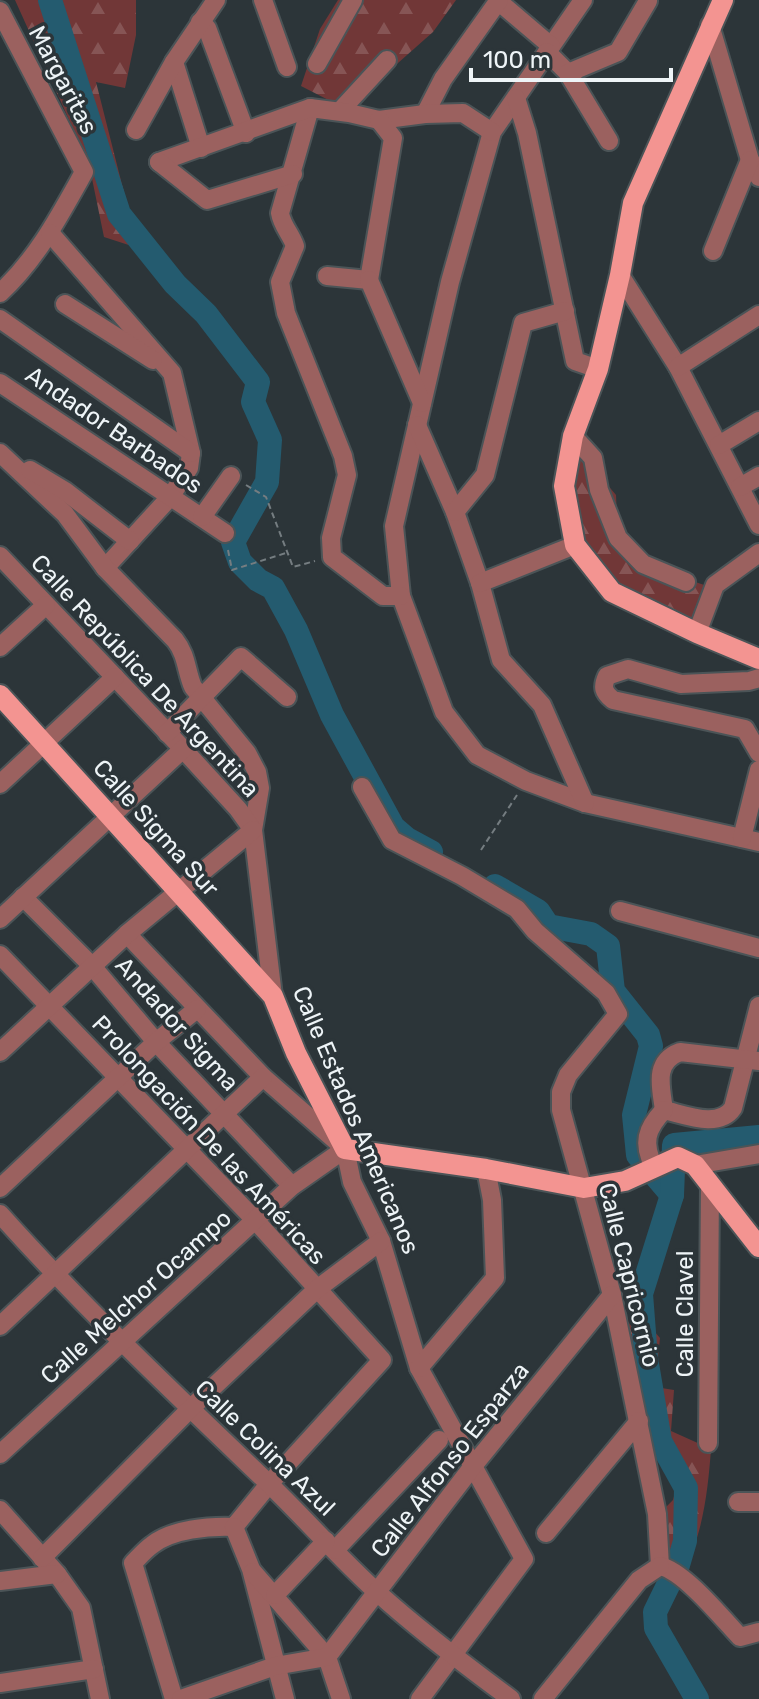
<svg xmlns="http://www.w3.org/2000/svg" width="759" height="1699" font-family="Rubik,sans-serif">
<defs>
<pattern id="forest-firs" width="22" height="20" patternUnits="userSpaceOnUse" patternTransform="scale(2)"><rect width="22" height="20" fill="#713737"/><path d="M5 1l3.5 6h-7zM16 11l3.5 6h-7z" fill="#865555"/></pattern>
</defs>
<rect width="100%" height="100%" fill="#2c3539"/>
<!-- forest -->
<g fill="url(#forest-firs)">
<path d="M15,0H136V35L125,88L96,82L138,248L104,237L89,164Z"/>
<path d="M338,0H456L433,32L346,109L301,86L320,29Z"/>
<path d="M580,452L616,495L617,518L626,540L654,568L713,588L696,630L606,581L585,541L567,488Z"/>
<path d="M652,1315L653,1330L660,1338L655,1387L674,1390L671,1431L711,1449C708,1489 703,1539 681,1573L662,1563L658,1515L673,1500L676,1489L674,1479L670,1471L648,1448L620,1321Z"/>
</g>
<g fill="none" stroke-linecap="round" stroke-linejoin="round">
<!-- river -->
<g stroke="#245b6f" stroke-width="24">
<path d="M50,0L119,214L175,284L206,314L258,382L253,402L270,440L267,482L233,542L240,562L258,580L273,588L296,630L332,715L393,827L407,839L431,852"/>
<path d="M495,886L538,911L548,926L591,934L608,946L613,991L648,1035L651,1046L634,1115L638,1155L672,1195"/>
<path d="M697,1699L656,1628L655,1612L678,1565L685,1541L686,1488L660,1441L646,1358L641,1294L672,1195L674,1145L759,1137"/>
</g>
<defs>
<g id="minor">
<path d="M263,0L287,67"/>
<path d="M583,0L492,132L450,282L394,526L401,596L444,712L477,755L526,781L585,803L759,842"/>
<path d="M498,1L551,46"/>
<path d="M0,11L84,172C60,215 37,259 0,293"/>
<path d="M200,22L207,28L246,133"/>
<path d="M710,25L750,160L759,177"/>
<path d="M547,52L568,73L609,141"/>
<path d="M174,62L201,148"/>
<path d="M317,64L353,0"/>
<path d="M568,73L618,52L648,1"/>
<path d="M516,98L527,133L575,361L598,369"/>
<path d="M310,108L280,213C282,226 291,234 295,246L280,282L286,313L343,456L347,475L331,538L332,557L383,596H401"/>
<path d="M340,111L387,60"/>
<path d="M425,114L443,79L499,0"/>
<path d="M136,130L174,62L216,0"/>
<path d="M159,162L310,108L349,113L379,120L425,114L463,113L492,132"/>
<path d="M159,162L207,200L293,174"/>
<path d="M50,233L172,373L191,453L189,468L171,496L105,568"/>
<path d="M713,251L750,160"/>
<path d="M620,275L678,367L759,525"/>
<path d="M327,276L369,280"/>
<path d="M369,280L393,138L379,120"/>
<path d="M369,280L422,403"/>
<path d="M65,304L153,360"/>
<path d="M0,319L191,453"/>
<path d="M678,367L759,315"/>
<path d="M0,383L225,533"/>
<path d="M417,425L455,512L480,583L501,660L542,705L585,803"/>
<path d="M573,436L593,458L599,490L618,538L643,564L686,582"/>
<path d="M719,445L759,421"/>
<path d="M0,453L65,514L105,568L175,640C187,655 186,671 193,687L247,753L257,772L260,788L253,830L273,996"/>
<path d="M30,470L65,491L130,541"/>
<path d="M740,487L759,476"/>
<path d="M455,512L485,475L523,323L565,311"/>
<path d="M202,517L231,476"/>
<path d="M0,556L183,749L238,809L253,830"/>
<path d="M480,583L575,545"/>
<path d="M697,633L715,585L759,553"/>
<path d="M0,647L46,605"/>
<path d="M759,678L749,681L681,684L628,669L607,676C602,687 603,692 613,700L745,729L759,753"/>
<path d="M167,733L241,657L287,697"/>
<path d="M0,784L115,677"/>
<path d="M362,787L392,840L462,876L517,909L535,931L606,993L618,1014L568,1075L561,1092V1110L612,1295L657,1514L660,1566"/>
<path d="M742,838L759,770"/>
<path d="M23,897L92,966L156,1042L292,1186"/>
<path d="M620,911L759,948"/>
<path d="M0,919L183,749"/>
<path d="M127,934L263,1077L343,1147"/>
<path d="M0,955L255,1220L382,1360L269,1484L234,1527C209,1526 172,1529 152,1545C145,1550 139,1557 133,1563L174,1699"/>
<path d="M0,1052L127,934L253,830"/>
<path d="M664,1110C686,1115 719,1129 733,1108L759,1006"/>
<path d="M664,1110C661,1087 653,1062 680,1052L759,1061"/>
<path d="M345,1149L352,1182L381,1241L419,1368L524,1559L420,1699"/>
<path d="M695,1165L759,1154"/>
<path d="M654,1167C642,1143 646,1129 664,1110"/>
<path d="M0,1188L156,1042L197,1009"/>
<path d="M0,1214C84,1308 175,1394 266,1481C304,1517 339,1558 378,1593C420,1631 465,1665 511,1699"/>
<path d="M0,1326L263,1077"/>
<path d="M419,1368L495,1278L492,1200L486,1169"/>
<path d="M708,1443L710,1185"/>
<path d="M0,1454L292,1186L345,1149"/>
<path d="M738,1502H759"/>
<path d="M0,1510L57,1574L81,1608L100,1699"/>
<path d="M234,1527L251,1569L285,1699"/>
<path d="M546,1533L639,1421"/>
<path d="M335,1550L439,1440"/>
<path d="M42,1558L190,1409L317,1289L381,1241"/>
<path d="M660,1566C684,1571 722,1618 740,1637L759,1632"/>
<path d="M253,1572L327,1657L341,1699"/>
<path d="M0,1581L57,1574"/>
<path d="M275,1595L326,1541"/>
<path d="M0,1683L94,1669"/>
<path d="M181,1699L275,1666L327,1657L473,1466L612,1295"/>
<path d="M543,1699L639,1580L660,1566"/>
</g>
<g id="major">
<path d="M723,0L633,203L620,275L598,369L573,436L564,486L575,545L612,592L697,633L759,659"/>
<path d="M0,695L273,996L296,1053L345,1149L486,1169L584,1188L625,1181L678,1157L695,1165L759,1247"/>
</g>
</defs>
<!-- minor casing -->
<use href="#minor" stroke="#4b5457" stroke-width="22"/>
<!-- major casing -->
<use href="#major" stroke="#4b5457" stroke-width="24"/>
<!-- path -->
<g stroke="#757d81" stroke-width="2" stroke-dasharray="6 4" stroke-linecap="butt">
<path d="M246,485L266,497L293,567L315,561"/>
<path d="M228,550L232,570L286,553"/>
<path d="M481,850L517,795"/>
</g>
<!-- minor -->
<use href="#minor" stroke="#9b615f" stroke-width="18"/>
<!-- major -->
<use href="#major" stroke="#f39491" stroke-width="20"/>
</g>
<g text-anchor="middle" stroke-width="7" stroke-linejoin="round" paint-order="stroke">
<!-- street labels -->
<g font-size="24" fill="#eef4f7" stroke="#2c3539">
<text transform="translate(63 80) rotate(62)" y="8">Margaritas</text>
<text transform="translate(114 430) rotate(34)" y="8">Andador Barbados</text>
<text transform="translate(145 676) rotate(47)" y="8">Calle República De Argentina</text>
<text transform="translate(156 828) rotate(48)" y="8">Calle Sigma Sur</text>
<text transform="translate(177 1024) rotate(48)" y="8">Andador Sigma</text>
<text transform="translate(356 1120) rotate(67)" y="8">Calle Estados Americanos</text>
<text transform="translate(209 1140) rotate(47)" y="8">Prolongación De las Américas</text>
<text transform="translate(629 1275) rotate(76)" y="8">Calle Capricornio</text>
<text transform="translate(136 1297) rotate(-42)" y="8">Calle Melchor Ocampo</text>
<text transform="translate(685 1314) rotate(-90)" y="8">Calle Clavel</text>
<text transform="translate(265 1448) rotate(44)" y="8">Calle Colina Azul</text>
<text transform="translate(450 1460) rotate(-52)" y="8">Calle Alfonso Esparza</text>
</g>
</g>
<!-- scale -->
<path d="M471 68v12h200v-12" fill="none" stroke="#eef4f7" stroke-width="4"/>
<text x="483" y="68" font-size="24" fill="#eef4f7" stroke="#2c3539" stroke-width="6" paint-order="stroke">100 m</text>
</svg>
